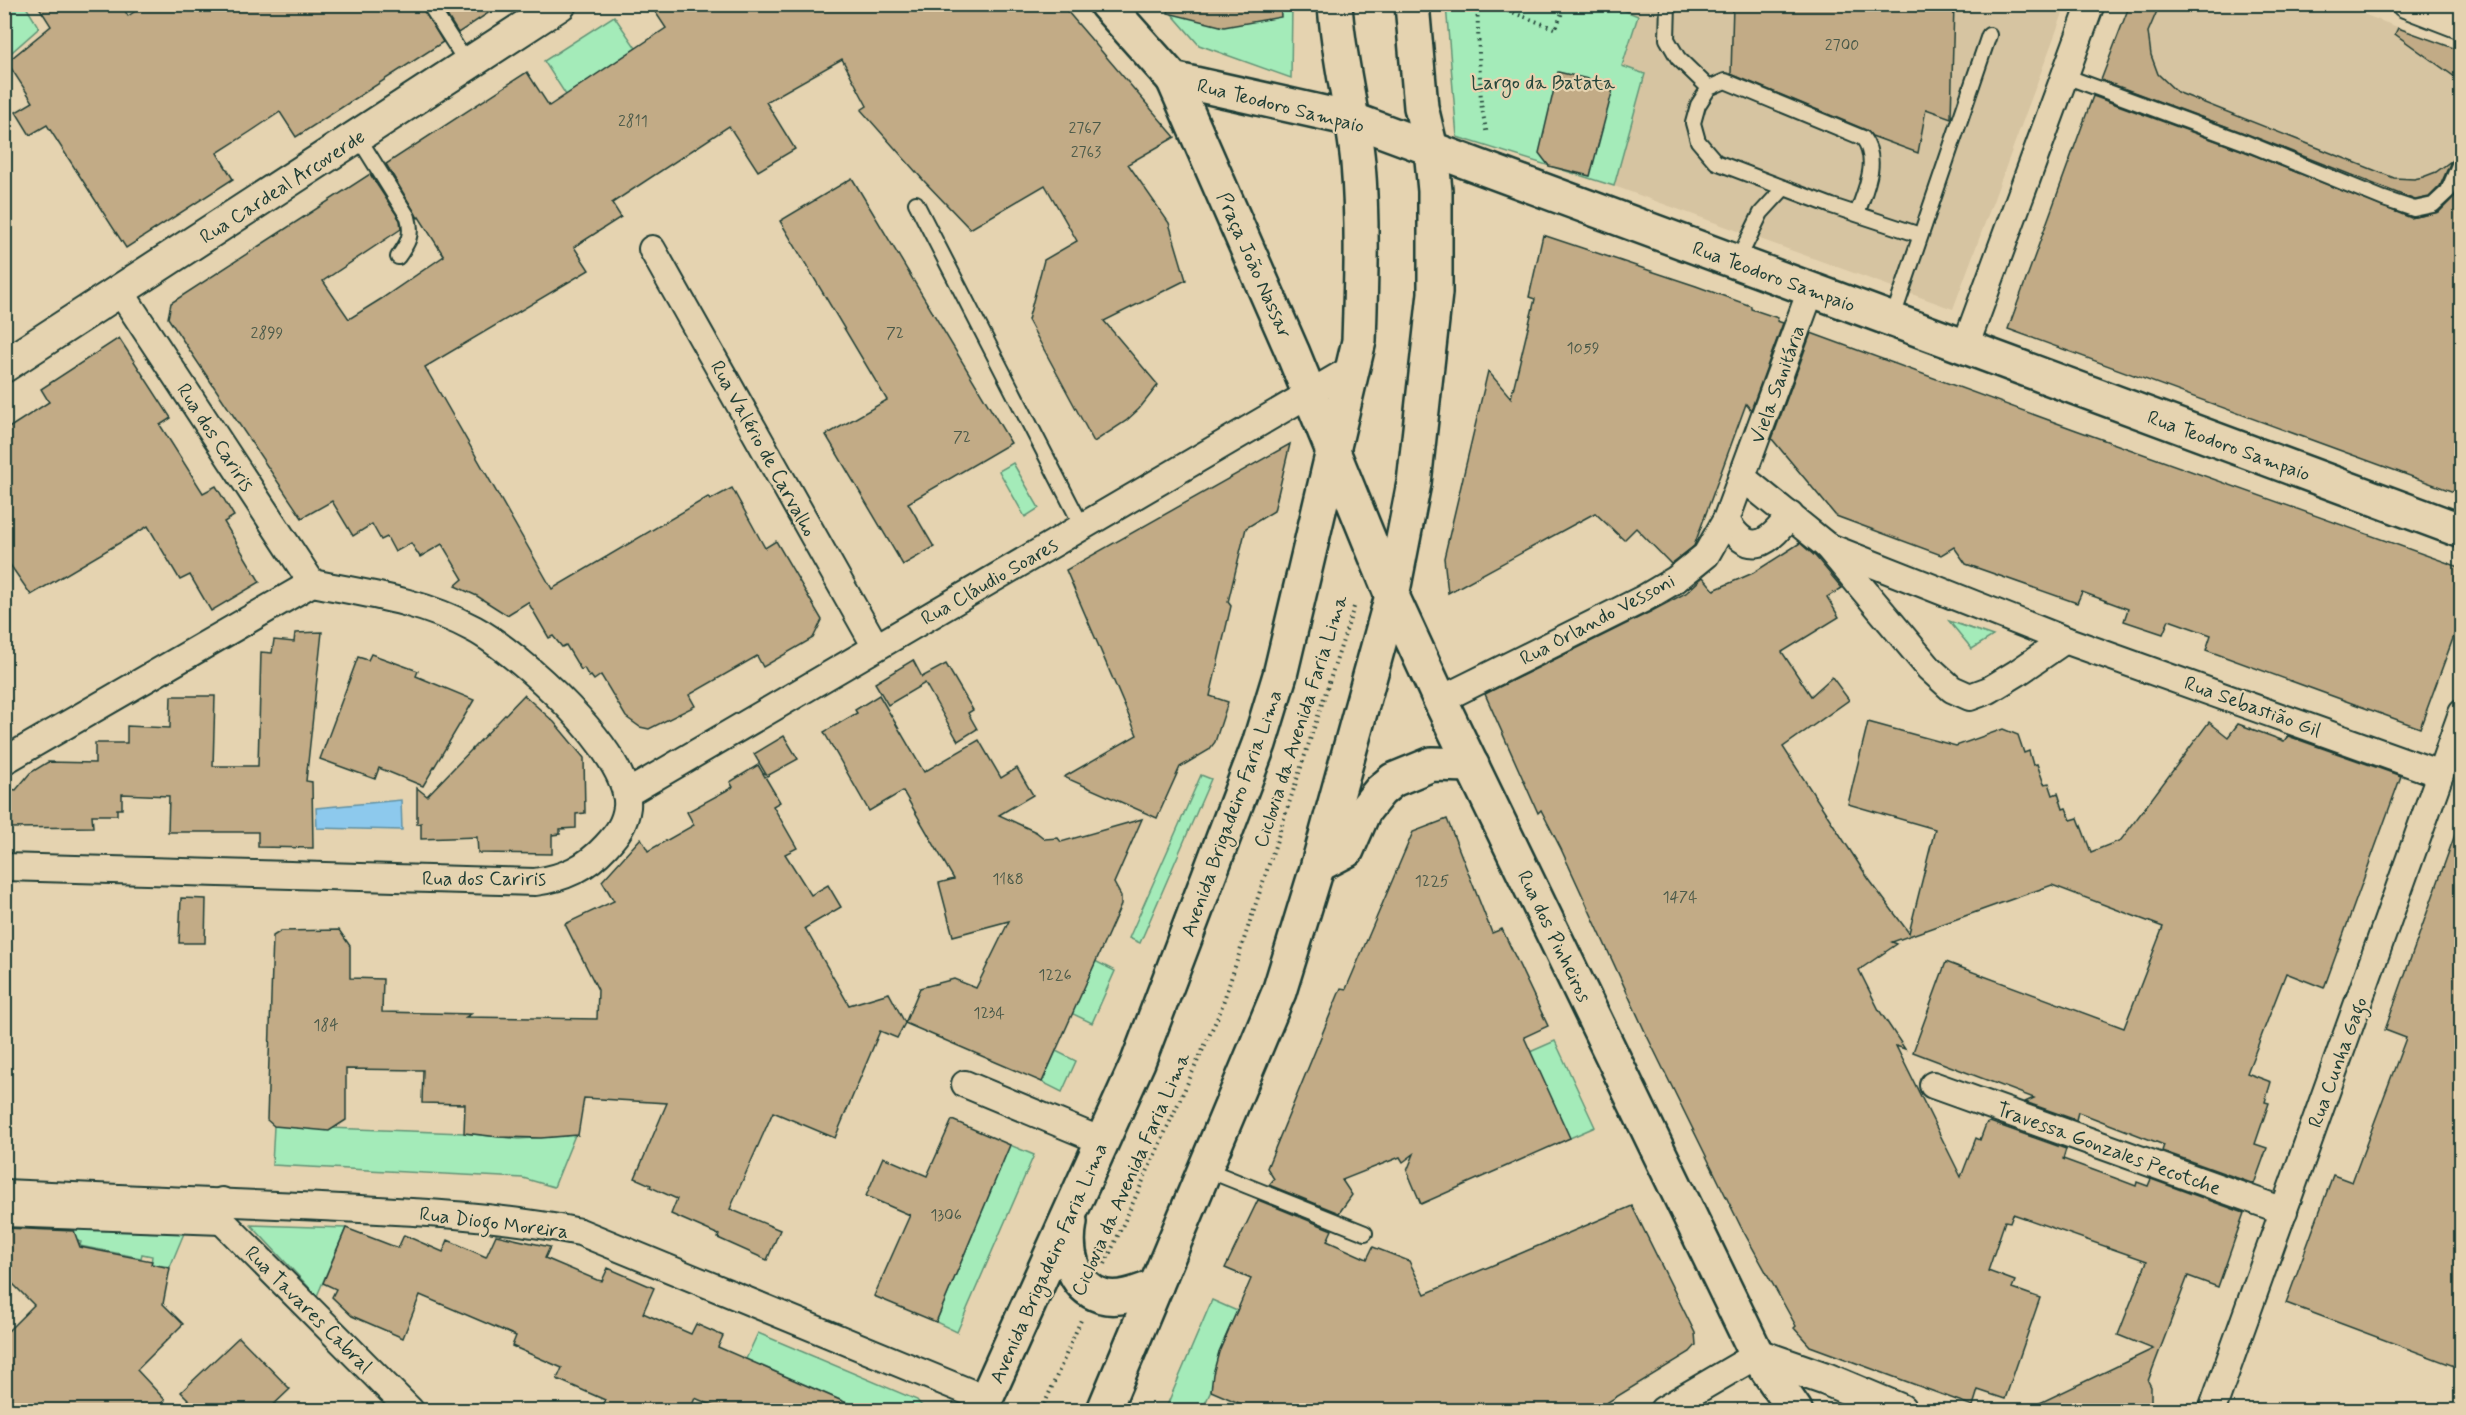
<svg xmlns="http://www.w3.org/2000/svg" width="2466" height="1415" font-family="Mynerve,sans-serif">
<rect width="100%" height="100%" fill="#e5d3b0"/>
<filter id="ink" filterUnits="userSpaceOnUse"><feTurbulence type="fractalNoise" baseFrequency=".0167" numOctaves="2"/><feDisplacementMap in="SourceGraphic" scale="12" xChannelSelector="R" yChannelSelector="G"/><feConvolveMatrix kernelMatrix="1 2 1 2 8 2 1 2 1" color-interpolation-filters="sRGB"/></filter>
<g filter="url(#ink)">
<!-- built -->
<g fill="#d6c4a1">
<path d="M2130,4L2339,5L2461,51V193L2449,229L2213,165L2223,138L2155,112L2162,94L2158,78L2108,60Z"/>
<path d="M1611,5H2066L1953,309L1614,186L1645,75L1622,67L1638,16Z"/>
</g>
<!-- green -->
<g fill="#a4ebb9" stroke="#629476" stroke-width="1.5">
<path d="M5,4L25,5L39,28L5,58Z"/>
<path d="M1164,5H1292L1291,78L1199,45Z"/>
<path d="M1446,5H1611L1638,16L1622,66L1645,74L1614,186L1457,137Z"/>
<path d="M614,16L636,48L566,95L544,61Z"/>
<path d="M1013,463L1039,508L1025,517L999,471Z"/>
<path d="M1949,621L1993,636L1972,649Z"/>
<path d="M1201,775L1211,779L1140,943L1129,938Z"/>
<path d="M1095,961L1115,971L1092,1023L1071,1013Z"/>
<path d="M1555,1041L1595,1127L1570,1138L1530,1052Z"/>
<path d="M1056,1051L1076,1061L1062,1092L1042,1082Z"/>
<path d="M274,1126L464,1133L519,1139L575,1135L554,1187L523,1178L272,1165Z"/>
<path d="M1010,1145L1034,1155L957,1332L936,1322Z"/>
<path d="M69,1220L187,1226L170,1267L151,1264L152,1256L142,1254L141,1258L80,1246L81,1242L73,1240L75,1232Z"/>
<path d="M251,1225L346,1228L317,1296Z"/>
<path d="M1212,1300L1237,1311L1219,1352L1211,1391L1202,1410H1165Z"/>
<path d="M758,1333L917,1400L925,1410H863L746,1359Z"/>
</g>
<!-- water -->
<path fill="#8dc9ed" stroke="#6191a3" stroke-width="1.5" d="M401,800L402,830L317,828L316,808Z"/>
<!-- building -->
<g fill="#c2ab86" stroke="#1f3d34" stroke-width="1.5">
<path d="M37,4H121L128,16L146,4H420L443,42L296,137L280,112L250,132L217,153L233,179L126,248L47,125L30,135L16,112L33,102L7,62L51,26Z"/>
<path d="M440,4H502L458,33Z"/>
<path d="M650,4H1061L1175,137L1128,164L1169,223L1186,280L1104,321L1158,385L1139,409L1126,421L1094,442L1028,320L1044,260L1077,241L1045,185L970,229L924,181L861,110L867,106L842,59L766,102L795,149L758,171L729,126L612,203L621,217L574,247L589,270L425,367L552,589L708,497L710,500L732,488L765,548L776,541L822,620L813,638L763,667L757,656L689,695L695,706L649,729L640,727L626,717L601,675L594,680L591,676L589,677L584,668L581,670L566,645L562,647L553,636L549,638L528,602L507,615L477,596L455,586L463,579L442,544L420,557L411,543L395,552L387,537L381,540L372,524L353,536L332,501L302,518L168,318L171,303L370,174L400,220L401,229L323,281L349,319L381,299L444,256L419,217L418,218L386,164L527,72L549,106L666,28Z"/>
<path d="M1170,4H1280L1281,17L1224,27L1168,13Z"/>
<path d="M1733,4H1954L1951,118L1926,109L1918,153L1872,136L1866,130L1731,74Z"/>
<path d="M2130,4H2160L2148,32L2151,55L2158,74L2177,92L2394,178L2414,179L2423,177L2436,172L2451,161L2440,186L2429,197L2415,200L2247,134L2101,80Z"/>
<path d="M2398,28L2462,51V82L2395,34Z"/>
<path d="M1558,72L1614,85L1590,176L1549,166L1539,153Z"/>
<path d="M2093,96L2241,150L2411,218L2439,212L2454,197L2462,182V495L2008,329Z"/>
<path d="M852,178L1011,443L908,503L934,547L903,565L826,435L887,400L780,221Z"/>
<path d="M1543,235L1696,286L1751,306V309L1778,318L1777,321L1783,323L1751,410L1746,404L1694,546L1671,564L1636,528L1624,540L1595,513L1448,593L1444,558L1488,371L1511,398L1535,299L1529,297Z"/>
<path d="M1811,333L2076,430L2462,568V614L2420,728L2206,650L2211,635L2169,620L2163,634L2124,621L2128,609L2082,592L2077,603L1966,564L1954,547L1941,555L1836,516L1772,439Z"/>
<path d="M119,338L171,418L160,425L203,493L216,486L234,516L224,522L260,582L211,611L190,575L180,580L148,526L31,595L4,556V431L49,402L41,389Z"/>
<path d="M1290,444L1274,511L1246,528L1228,602L1231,606L1210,696L1228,702L1215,742L1209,750L1180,767L1157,818L1064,777L1137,735L1066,570Z"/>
<path d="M1800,543L1816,557L1842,588L1827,597L1839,617L1782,652L1811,696L1832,677L1849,700L1783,747L1868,878L1909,933L1935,829L1848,804L1868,722L1956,746L2003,729L2018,735L2024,753L2029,751L2033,765L2037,764L2044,784L2049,783L2053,795L2058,793L2063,809L2066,808L2071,820L2078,818L2091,852L2121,840L2209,722L2228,737L2238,724L2284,741L2288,736L2401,776L2324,988L2286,973L2247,1073L2271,1082L2265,1102L2269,1103L2255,1144L2267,1148L2254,1184L2162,1151L2164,1145L2078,1112L2076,1120L2025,1102L2034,1098L1913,1052L1946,962L2124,1028L2163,927L2052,885L1892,942L1897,944L1859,970L1879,1010L1905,1049L1896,1046L1961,1177L1976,1138L1980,1140L1986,1124L1990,1122L2066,1149L2063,1159L2115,1178L2136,1186L2137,1182L2148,1186L2151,1179L2244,1213L2218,1287L2188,1276L2148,1381L2151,1387V1410H2025L2153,1349L2118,1335L2147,1261L2013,1214L2010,1222L2005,1221L1988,1271L2015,1281L2012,1288L2040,1298L2005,1399L1978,1390L1973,1406L1810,1346L1794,1328L1796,1326L1741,1227L1647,1036L1561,849L1541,810L1538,813L1485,694L1650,612L1686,593L1703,577L1714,590L1753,573Z"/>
<path d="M322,632L306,781L312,782L313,848L258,847V832H168L169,796L122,794V809H117V815H92L93,827L9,828L10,789L16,790L30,773L48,762L95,763V743H127V726L170,728L171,696H215L213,766H258L261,652L272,653L274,640L294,642L295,633Z"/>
<path d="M371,654L418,671L416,676L474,700L423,786L379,768L375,779L320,759L358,657L368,660Z"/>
<path d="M913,660L922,677L946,664L973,710L968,713L977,729L958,741L925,683L888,705L875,683Z"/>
<path d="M524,695L554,722L584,758L585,813L576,814V828L560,829V834L552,835V854L478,853L477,837L421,839V823L417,824V788L427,796Z"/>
<path d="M879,695L924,772L979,740L1001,778L1017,768L1033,795L999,815L1036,832L1045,839L1058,838L1061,842L1142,819L1114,883L1121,896V905L1042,1082L905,1023L920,988L954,979L976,988L1009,921L953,936L939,883L954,879L903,791L869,811L824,732L857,713L855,710Z"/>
<path d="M784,736L798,759L767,776L754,754Z"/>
<path d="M758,765L780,802L773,806L797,848L785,854L811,895L828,885L841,907L805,928L849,1005L889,993L905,1023L897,1038L880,1031L835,1138L773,1112L730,1209L780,1230L767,1260L718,1238L719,1235L671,1214L677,1199L650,1187L651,1185L635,1178L667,1103L584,1098L578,1135L541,1138L499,1137L464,1133L465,1104L422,1103L423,1070L346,1069V1120L329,1131L274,1126L267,1120L273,936L281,931L339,930L350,946V978L383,979L382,1012L471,1014L466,1017L597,1019L598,990L565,924L614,901L602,881L641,838L648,851L694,825L687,812L733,787L730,782Z"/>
<path d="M1447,819L1492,933L1502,929L1548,1026L1524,1037L1570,1138L1421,1204L1407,1171L1414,1154L1403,1162L1400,1157L1342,1180L1352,1195L1339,1213L1269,1185L1274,1179L1267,1168L1341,988L1346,989L1413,832Z"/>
<path d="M2458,826H2462V1369L2286,1303L2333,1175L2352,1182L2406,1038L2385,1030Z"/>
<path d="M181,898L206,899L205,943H179Z"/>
<path d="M952,1120L1010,1145L936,1322L874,1296L910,1215L866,1196L883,1157L927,1176Z"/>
<path d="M1258,1200L1332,1230L1327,1241L1367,1259L1373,1247L1409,1261L1425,1294L1632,1206L1695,1333L1696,1345L1690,1352L1595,1410H1255L1211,1391L1213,1374L1219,1352L1251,1279L1225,1268Z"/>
<path d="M4,1228L74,1231L80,1247L152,1261L151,1264L170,1268L163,1304L183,1324L137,1370L165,1400L154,1410H4V1335L34,1305L4,1275Z"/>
<path d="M346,1228L398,1248L404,1235L443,1252L448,1240L486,1257L496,1235L550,1247L545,1258L597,1280L602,1281L608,1268L654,1288L643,1313L691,1334L696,1324L723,1336L718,1347L863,1410H723L695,1398L690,1410H601L605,1400L557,1379L562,1368L512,1346L516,1336L420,1295L403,1338L352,1316L332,1297L336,1289L323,1283Z"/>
<path d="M239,1337L290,1389L268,1410H199L181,1392Z"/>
</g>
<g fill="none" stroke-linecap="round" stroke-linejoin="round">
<defs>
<g id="service">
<path d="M429,4L468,65"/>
<path d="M1668,4L1667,39L1678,58L1709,88"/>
<path d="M2065,76L2244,142L2384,199L2414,209L2433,205L2448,191L2462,158"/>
<path d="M358,137L408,217C413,235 408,243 398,257"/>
<path d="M916,203L1082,526"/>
<path d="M1857,214C1865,190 1880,161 1863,138L1725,81L1709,88L1698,105L1693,123L1698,141L1716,162L1832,206L1920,235"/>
<path d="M1737,262L1761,213L1784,188"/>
<path d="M1892,320L1989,35"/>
<path d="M1205,1169L1365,1233"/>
</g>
<g id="minor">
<path d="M2405,4L2462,26"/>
<path d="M652,249L876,647"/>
<path d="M120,291L312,583"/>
<path d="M1965,347L2091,4"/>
<path d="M1743,478L1827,546L1929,668L1952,689L1970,697L1989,690L2017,673L2065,640"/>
<path d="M1726,520C1749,559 1769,544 1790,515"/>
<path d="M1827,546L2065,640L2440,774"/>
<path d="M1440,700L1643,599L1675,580L1706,555L1726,520L1811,290"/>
<path d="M4,761L312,583C369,594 422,601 474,629C517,652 632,754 627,807C625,824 617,834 606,846C586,868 564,878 535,882L4,867"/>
<path d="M626,794L1353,368"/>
<path d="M965,1084L1102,1141"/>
<path d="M1933,1085L2284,1211"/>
<path d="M4,1193C117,1198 229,1202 341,1208C421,1212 501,1216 580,1232L986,1399"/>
<path d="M222,1201V1221L410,1410"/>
<path d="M4,1213L222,1221"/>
<path d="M1663,1410L1757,1355"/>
<path d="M2212,1410L2462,713"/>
</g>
<g id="tertiary">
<path d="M4,366L560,4"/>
<path d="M1757,1355L1826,1379L1900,1410"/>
</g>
<g id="secondary">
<path d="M1106,4L1173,79L1351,119L2462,531"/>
<path d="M1173,79L1292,351L1392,596L1440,700L1745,1330L1757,1355L1795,1410"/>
</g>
<g id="trunk">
<path d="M1318,865L1347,850L1364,811L1380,791L1393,780L1432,764L1472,765"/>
<path d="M1070,1222C1065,1249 1070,1286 1102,1296C1120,1301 1140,1292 1156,1286"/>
<path d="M981,1410L1138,1062L1259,744L1280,675L1359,341C1361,282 1363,222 1358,163C1353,110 1338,58 1335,4"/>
<path d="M1104,1410L1279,992L1318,865L1392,596L1414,483L1435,293V191L1431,149L1421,107L1412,4"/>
</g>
</defs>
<!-- service casing -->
<use href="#service" stroke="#1f3d34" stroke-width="18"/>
<!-- minor casing -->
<use href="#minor" stroke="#1f3d34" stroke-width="30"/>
<!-- tertiary casing -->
<use href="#tertiary" stroke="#1f3d34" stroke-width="36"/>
<!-- secondary casing -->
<use href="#secondary" stroke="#1f3d34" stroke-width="38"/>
<!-- trunk casing -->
<use href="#trunk" stroke="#1f3d34" stroke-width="38"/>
<!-- path -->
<g stroke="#1f3d34" stroke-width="4" stroke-dasharray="1.5 4.5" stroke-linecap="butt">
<path d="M1477,4L1481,103L1487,135"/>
<path d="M1491,4L1556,29L1565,4"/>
<path d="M1105,1264L1220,1012L1354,607"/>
<path d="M1042,1410L1081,1320"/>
</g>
<!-- service -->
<use href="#service" stroke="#e5d3b0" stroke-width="14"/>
<!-- minor -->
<use href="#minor" stroke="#e5d3b0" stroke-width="26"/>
<!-- tertiary -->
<use href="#tertiary" stroke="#e5d3b0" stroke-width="32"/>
<!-- secondary -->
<use href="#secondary" stroke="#e5d3b0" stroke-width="33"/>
<!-- trunk -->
<use href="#trunk" stroke="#e5d3b0" stroke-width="33"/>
</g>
</g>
<g text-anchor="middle" stroke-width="4.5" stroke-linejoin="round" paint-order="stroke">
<!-- number labels -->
<g font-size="16" fill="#485848">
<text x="1842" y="50">2700</text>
<text x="633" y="126">2811</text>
<text x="1085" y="133">2767</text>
<text x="1086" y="157">2763</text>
<text x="267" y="338">2899</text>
<text x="895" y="338">72</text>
<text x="1583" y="353">1059</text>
<text x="962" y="442">72</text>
<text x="1008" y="884">1188</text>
<text x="1432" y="886">1225</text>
<text x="1680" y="902">1474</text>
<text x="1055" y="980">1226</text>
<text x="989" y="1018">1234</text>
<text x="326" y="1030">184</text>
<text x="946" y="1220">1306</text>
</g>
<!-- park labels -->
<g font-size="20" fill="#26463b" stroke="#e5d3b0">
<text x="1543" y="89">Largo da Batata</text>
</g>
<!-- street labels -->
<g font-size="20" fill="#1f3d34" stroke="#e5d3b0">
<text transform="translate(1281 105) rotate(14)" y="7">Rua Teodoro Sampaio</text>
<text transform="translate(282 186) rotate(-33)" y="7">Rua Cardeal Arcoverde</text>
<text transform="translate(1255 265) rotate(66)" y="7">Praça João Nassar</text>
<text transform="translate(1774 276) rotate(20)" y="7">Rua Teodoro Sampaio</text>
<text transform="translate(1777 384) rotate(-70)" y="7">Viela Sanitária</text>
<text transform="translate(216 437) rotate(57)" y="7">Rua dos Cariris</text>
<text transform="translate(2229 445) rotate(20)" y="7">Rua Teodoro Sampaio</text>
<text transform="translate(764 448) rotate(61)" y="7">Rua Valério de Carvalho</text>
<text transform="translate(989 581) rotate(-30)" y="7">Rua Cláudio Soares</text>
<text transform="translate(1597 619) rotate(-28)" y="7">Rua Orlando Vessoni</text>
<text transform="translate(2253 706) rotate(20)" y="7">Rua Sebastião Gil</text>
<text transform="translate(1300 721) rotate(-72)" y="7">Ciclovia da Avenida Faria Lima</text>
<text transform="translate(1231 813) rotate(-70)" y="7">Avenida Brigadeiro Faria Lima</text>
<text x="484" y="885">Rua dos Cariris</text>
<text transform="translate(1555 936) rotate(64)" y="7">Rua dos Pinheiros</text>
<text transform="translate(2337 1062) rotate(-70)" y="7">Rua Cunha Gago</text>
<text transform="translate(2109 1148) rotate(20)" y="7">Travessa Gonzales Pecotche</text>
<text transform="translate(1130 1174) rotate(-66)" y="7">Ciclovia da Avenida Faria Lima</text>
<text transform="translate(494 1222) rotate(7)" y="7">Rua Diogo Moreira</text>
<text transform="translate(1048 1263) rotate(-66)" y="7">Avenida Brigadeiro Faria Lima</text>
<text transform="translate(309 1309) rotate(45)" y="7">Rua Tavares Cabral</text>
</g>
</g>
<!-- margin -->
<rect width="2466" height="1415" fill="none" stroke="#e5d3b0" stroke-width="24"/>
<rect x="12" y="12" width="2442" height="1391" fill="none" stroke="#1f3d34" stroke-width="2" filter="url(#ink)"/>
</svg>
